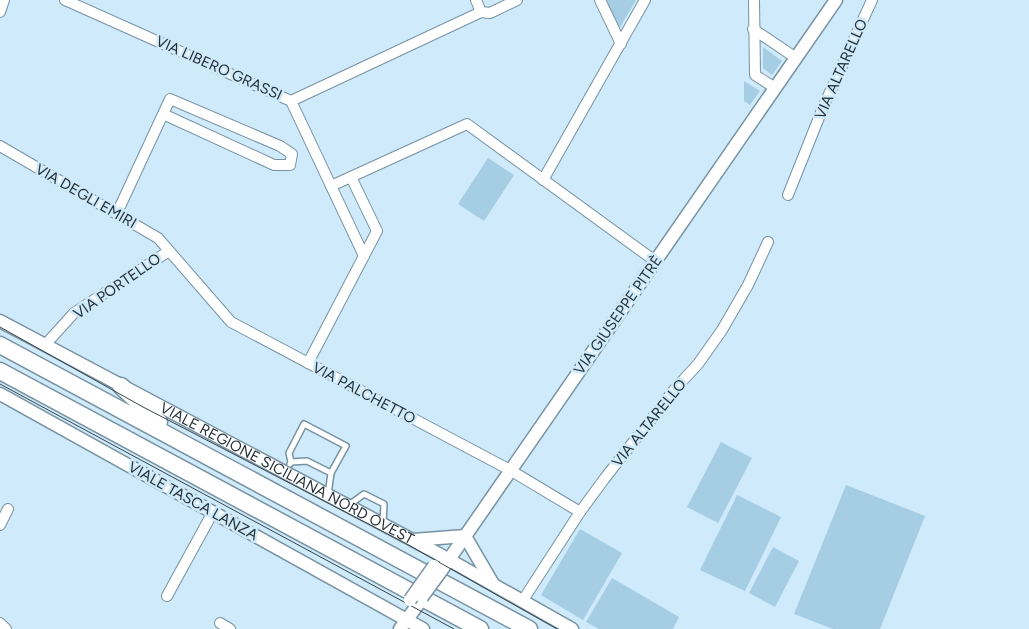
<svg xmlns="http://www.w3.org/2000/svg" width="1029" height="629" font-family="Figtree,sans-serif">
<rect width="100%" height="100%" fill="#ceeafb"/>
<!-- green -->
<g fill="#a5cde4">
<path d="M605,0H636L619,29Z"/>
<path d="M763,47L782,61L772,75L763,68Z"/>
<path d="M744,81L760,91L750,105L744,101Z"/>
<path d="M488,158L514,175L484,221L458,204Z"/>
<path d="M721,442L752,458L718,523L687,507Z"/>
<path d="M846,485L925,516L880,629H833L794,614Z"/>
<path d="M737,495L781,517L745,591L700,570Z"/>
<path d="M580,529L622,553L583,620L541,595Z"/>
<path d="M773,547L799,561L775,607L749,593Z"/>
<path d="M612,578L679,617L673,629H599L586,622Z"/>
</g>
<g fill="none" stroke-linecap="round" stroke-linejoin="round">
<defs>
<g id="service">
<path d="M291,462L289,453L304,424L346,446L331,473"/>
<path d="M290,464L291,462L307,461L331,473L328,495"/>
<path d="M349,505L364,494L384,504L383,524"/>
</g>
<g id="minor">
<path d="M65,0L291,101L481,12"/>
<path d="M476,0L481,12"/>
<path d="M600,0L621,44"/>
<path d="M754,0L755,75L775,88"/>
<path d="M0,12L4,0"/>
<path d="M481,12L490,13L517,0"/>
<path d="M753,29L796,58"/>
<path d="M291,101L364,256"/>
<path d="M0,146L158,238L231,322L510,470L580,512"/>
<path d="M543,180L645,0"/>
<path d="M331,186L467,124L655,261"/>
<path d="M788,195L824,105L872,0"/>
<path d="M117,213L170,99L280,146L292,154L290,165H274L163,114"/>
<path d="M45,345L74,313L169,251"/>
<path d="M308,363L377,231L351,177"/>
<path d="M0,525L8,509"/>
<path d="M167,596L213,512"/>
<path d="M523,600L580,512L605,478L674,390L698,364L722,330L748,285L768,242"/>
<path d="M0,623L6,629"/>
<path d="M220,623L230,629"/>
</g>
<g id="tertiary">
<path id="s1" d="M0,321L437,553L572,629"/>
<path d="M0,394L423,629"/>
<path d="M465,536L493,584"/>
<path d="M413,540L465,536"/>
<path d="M441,571L836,0"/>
<path d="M400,629L419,603"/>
</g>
<g id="primary">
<path d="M0,345L529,629"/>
<path d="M0,371L480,629"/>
<path d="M121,386L159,422"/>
</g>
</defs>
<!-- service casing -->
<use href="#service" stroke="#7792a1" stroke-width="8"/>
<!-- minor casing -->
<use href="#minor" stroke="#7792a1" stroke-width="12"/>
<!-- tertiary casing -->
<use href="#tertiary" stroke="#7792a1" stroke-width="15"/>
<!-- primary casing -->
<use href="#primary" stroke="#7792a1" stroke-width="19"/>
<!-- service -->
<use href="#service" stroke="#fff" stroke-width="5"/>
<!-- minor -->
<use href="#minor" stroke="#fff" stroke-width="10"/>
<!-- tertiary -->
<use href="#tertiary" stroke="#fff" stroke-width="12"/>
<!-- primary -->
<use href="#primary" stroke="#fff" stroke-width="16"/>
<!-- tram -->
<g stroke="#36434a" stroke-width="1">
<path d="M0,327L143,407L405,543L557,629"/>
<path d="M0,384L454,629"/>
</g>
<defs>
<g id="tertiary-bridge">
<path d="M422,597L441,571"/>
<path d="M410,600L434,566"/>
</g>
</defs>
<!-- tertiary-bridge casing -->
<use href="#tertiary-bridge" stroke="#7792a1" stroke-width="15" stroke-linecap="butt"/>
<!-- tertiary-bridge -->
<use href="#tertiary-bridge" stroke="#fff" stroke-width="12"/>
</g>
<g text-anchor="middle" stroke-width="5" stroke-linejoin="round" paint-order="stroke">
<!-- street labels -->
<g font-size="15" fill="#253036" stroke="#ceeafb">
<text transform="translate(219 68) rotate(24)" y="5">VIA LIBERO GRASSI</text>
<text transform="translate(841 69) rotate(-66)" y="5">VIA ALTARELLO</text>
<text transform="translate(86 196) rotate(30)" y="5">VIA DEGLI EMIRI</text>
<text transform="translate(117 286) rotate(-35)" y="5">VIA PORTELLO</text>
<text transform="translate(618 315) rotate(-55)" y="5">VIA GIUSEPPE PITRÈ</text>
<text transform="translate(364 393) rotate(28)" y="5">VIA PALCHETTO</text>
<text transform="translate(649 423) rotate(-51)" y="5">VIA ALTARELLO</text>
<text dy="5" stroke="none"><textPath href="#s1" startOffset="325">VIALE REGIONE SICILIANA NORD OVEST</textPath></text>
<text transform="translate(193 501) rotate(29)" y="5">VIALE TASCA LANZA</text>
</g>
</g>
</svg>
